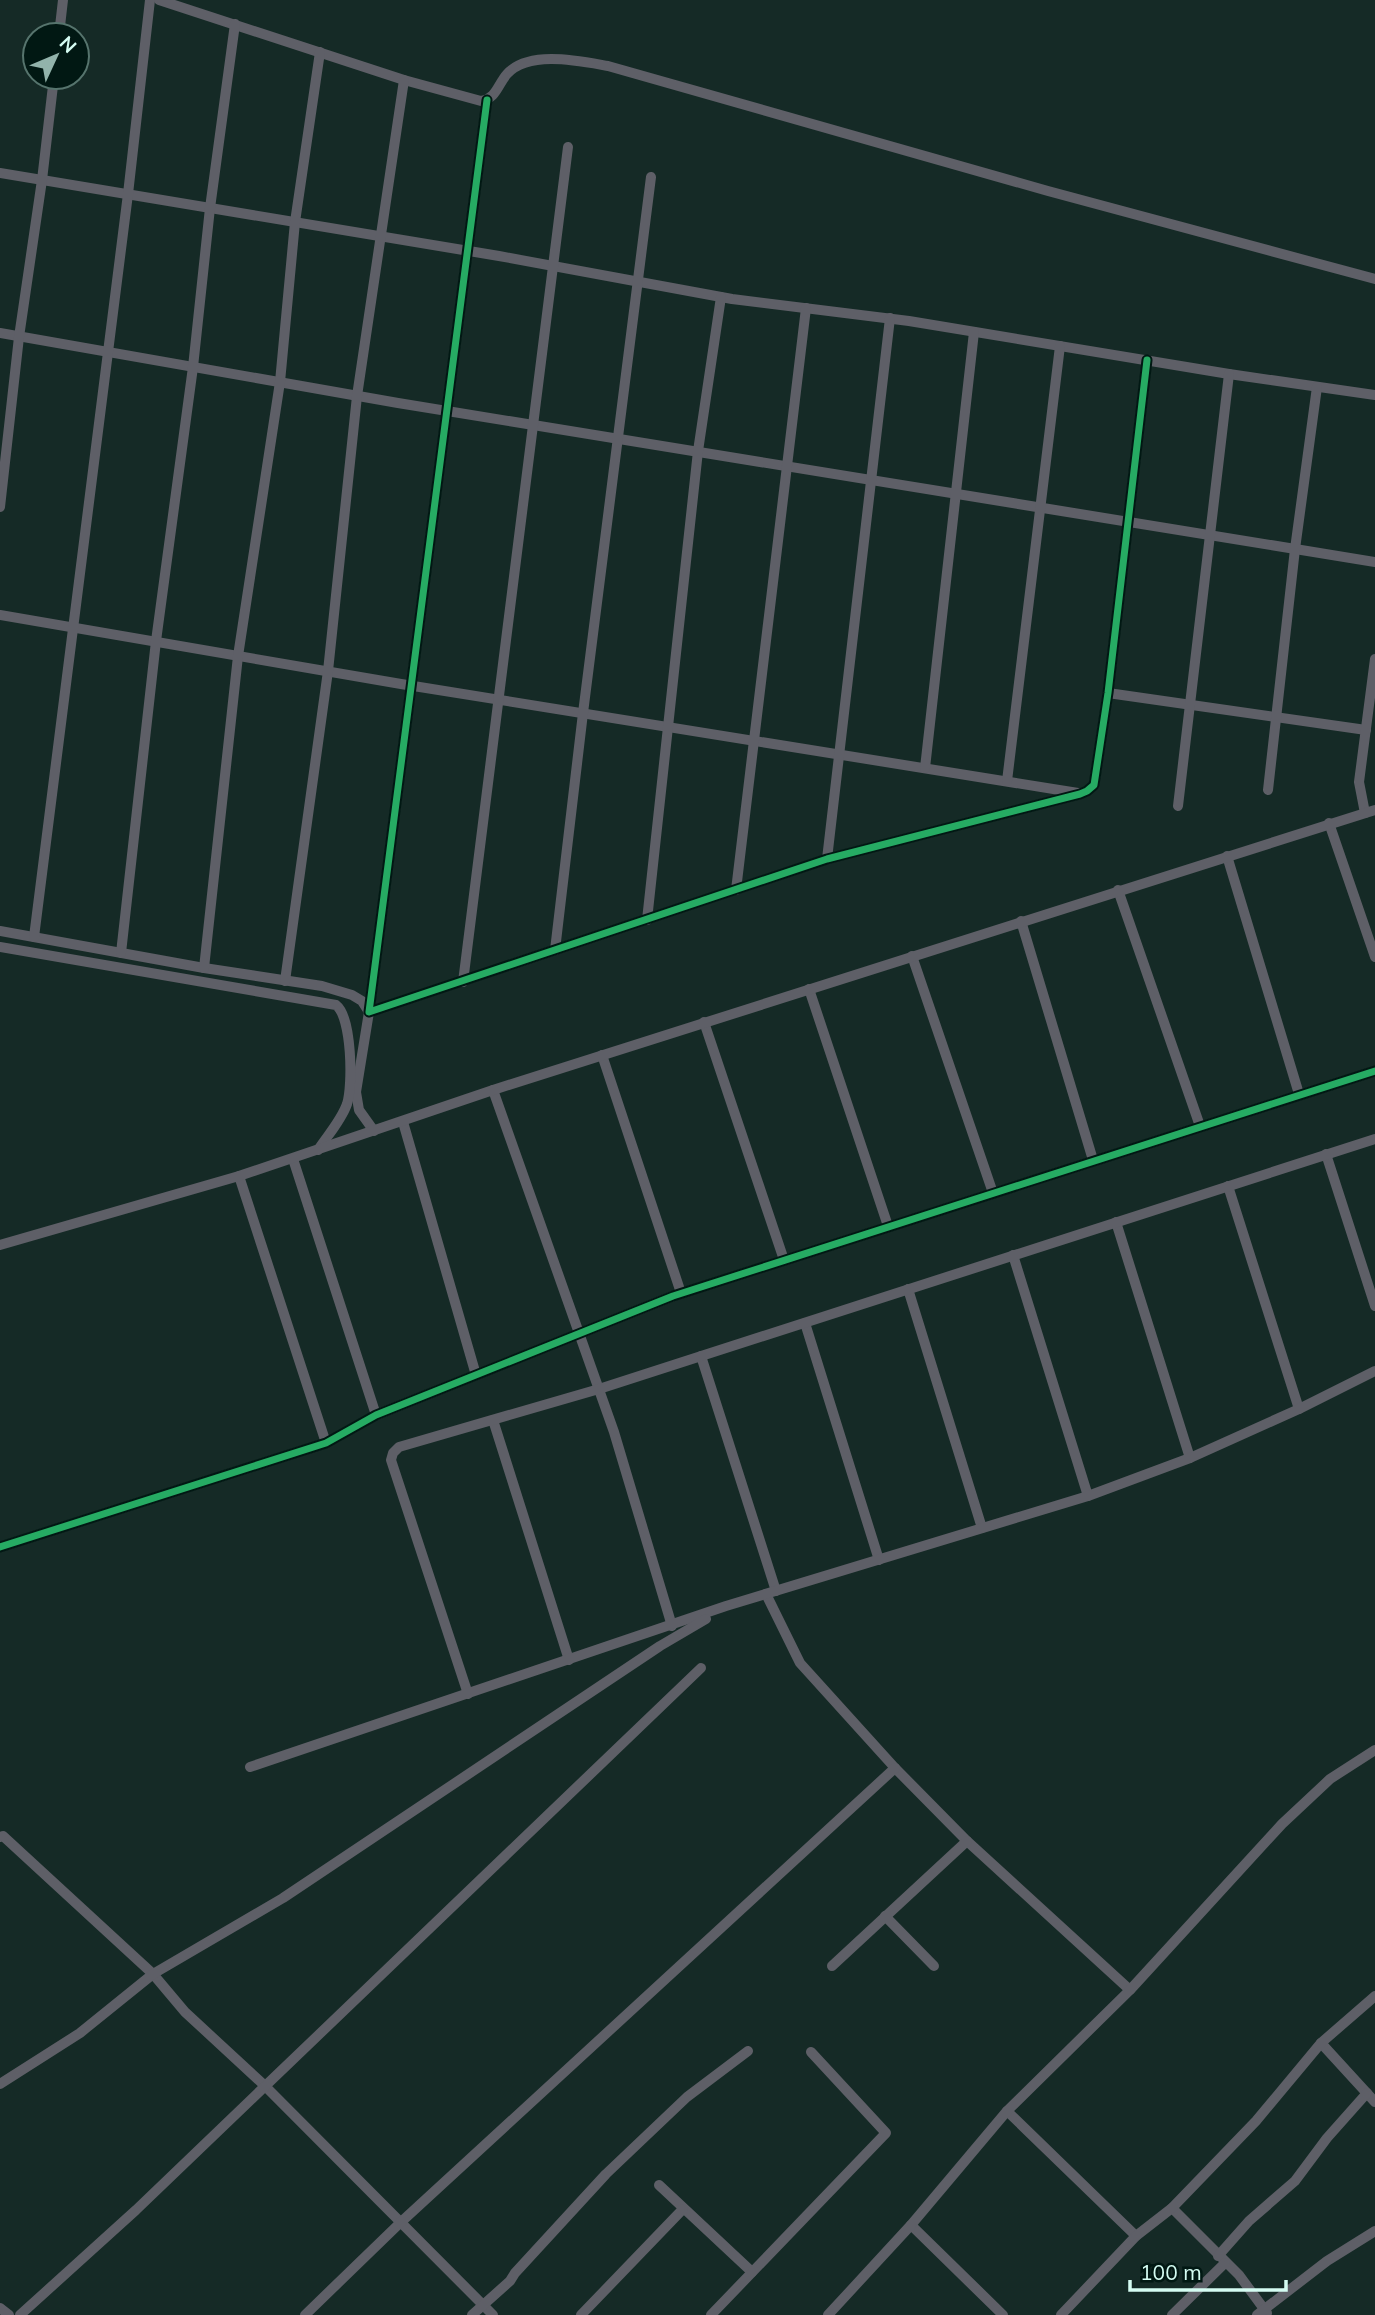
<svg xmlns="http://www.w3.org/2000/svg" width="1375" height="2315" font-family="Mulish,sans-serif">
<rect width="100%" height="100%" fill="#152a26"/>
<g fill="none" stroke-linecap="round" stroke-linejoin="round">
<!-- minor -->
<g stroke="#5e5f67" stroke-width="10">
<path d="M159,0L404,80L481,101C496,99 498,84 507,74C529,50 579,61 608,66L1048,191L1375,279"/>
<path d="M59,35L63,0"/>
<path d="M487,100L369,1012L827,859L1080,794L1087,791L1094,785L1108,693L1147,360"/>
<path d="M0,173L499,256L732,299L909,321L1229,374L1375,395"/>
<path d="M0,333L398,403L1375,562"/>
<path d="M0,507L19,337L42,180L54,77"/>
<path d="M0,615L401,684L1078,793"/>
<path d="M1108,693L1366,730"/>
<path d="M925,768L974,332"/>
<path d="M1007,781L1060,346"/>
<path d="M1268,790L1295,549L1317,387"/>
<path d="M1178,806L1229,374"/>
<path d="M1365,813L1359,782L1375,659"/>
<path d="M1329,823L1375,957"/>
<path d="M1227,856L1299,1094"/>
<path d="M827,859L890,318"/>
<path d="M736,890L806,308"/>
<path d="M1118,890L1200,1126"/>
<path d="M647,920L698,451L721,297"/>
<path d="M1021,921L1093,1160"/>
<path d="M0,931L204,968L322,986L352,995L362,1001L369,1012L356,1092L359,1110L374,1131"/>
<path d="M34,937L128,194L150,0"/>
<path d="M0,947L336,1005C352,1017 353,1085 347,1104C341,1121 327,1136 318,1150"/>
<path d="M555,950L583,713L651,177"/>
<path d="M121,953L156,641L193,367L210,208L235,24"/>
<path d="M912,956L993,1193"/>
<path d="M204,968L238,656L280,382L295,222L320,52"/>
<path d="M285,981L328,671L357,396L404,80"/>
<path d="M463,982L568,147"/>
<path d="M809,989L888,1226"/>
<path d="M704,1022L784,1260"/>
<path d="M602,1055L681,1293"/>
<path d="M493,1090L614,1432L672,1626"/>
<path d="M403,1122L476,1375"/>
<path d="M1326,1154L1375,1306"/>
<path d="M293,1159L376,1415"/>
<path d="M239,1176L326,1443"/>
<path d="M1228,1186L1299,1409"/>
<path d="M1116,1222L1190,1458"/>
<path d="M0,1245L239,1176L493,1090L1375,810"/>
<path d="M1013,1255L1088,1496"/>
<path d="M908,1289L982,1528"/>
<path d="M805,1323L879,1560"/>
<path d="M701,1356L776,1591"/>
<path d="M493,1420L569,1660"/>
<path d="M0,1547L326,1443L376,1415L673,1296L1375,1071"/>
<path d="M766,1594L800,1663L895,1768L967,1841L1130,1990"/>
<path d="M468,1694L391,1460L393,1453L399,1447L599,1389L1375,1139"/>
<path d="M250,1767L726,1606L1088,1496L1190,1458L1299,1409L1375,1371"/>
<path d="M0,1837L3,1836L153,1974L185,2012L264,2085L493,2315"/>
<path d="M885,1916L934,1966"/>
<path d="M832,1966L967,1841"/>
<path d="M1321,2043L1375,2102"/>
<path d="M0,2084L80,2033L153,1974L283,1898L660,1646L706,1619"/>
<path d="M1007,2111L1136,2236"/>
<path d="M659,2185L752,2272"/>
<path d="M1172,2208L1239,2275L1267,2313"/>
<path d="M911,2225L1003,2315"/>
<path d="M1218,2256L1249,2221L1295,2181L1327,2138L1367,2093"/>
<path d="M0,2308L9,2315"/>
<path d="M20,2315L136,2210L701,1668"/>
<path d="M305,2315L400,2223L895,1768"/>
<path d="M472,2315L510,2281L515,2273L606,2174L687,2097L748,2051"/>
<path d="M581,2315L683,2209"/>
<path d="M711,2315L886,2133L811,2052"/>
<path d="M828,2315L911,2225L1007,2111L1130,1990L1282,1824L1330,1779L1375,1750"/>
<path d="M1061,2315L1136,2236L1172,2208L1256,2121L1321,2043L1375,1996"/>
<path d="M1172,2315L1225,2263"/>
<path d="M1257,2315L1327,2261L1375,2231"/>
</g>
<defs>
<g id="cycleway">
<path d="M487,100L369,1012L827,859L1080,794L1087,791L1094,785L1108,693L1147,360"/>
<path d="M0,1547L326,1443L376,1415L673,1296L1375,1071"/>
</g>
</defs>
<!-- cycleway casing -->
<use href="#cycleway" stroke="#011813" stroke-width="11"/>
<!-- cycleway -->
<use href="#cycleway" stroke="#26ab63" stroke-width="7"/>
</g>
<!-- north arrow -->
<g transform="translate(56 56) rotate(46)"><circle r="33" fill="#011813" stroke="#56746d" stroke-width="2"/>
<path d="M0-5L12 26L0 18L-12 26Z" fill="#92b3ab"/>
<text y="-10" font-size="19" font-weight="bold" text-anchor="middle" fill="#d5fdf3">N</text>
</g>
<!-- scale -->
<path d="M1130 2280v10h156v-10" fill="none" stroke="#d5fdf3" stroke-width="3.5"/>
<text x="1140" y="2280" font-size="21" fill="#d5fdf3" stroke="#011813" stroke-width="5" paint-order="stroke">100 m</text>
</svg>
